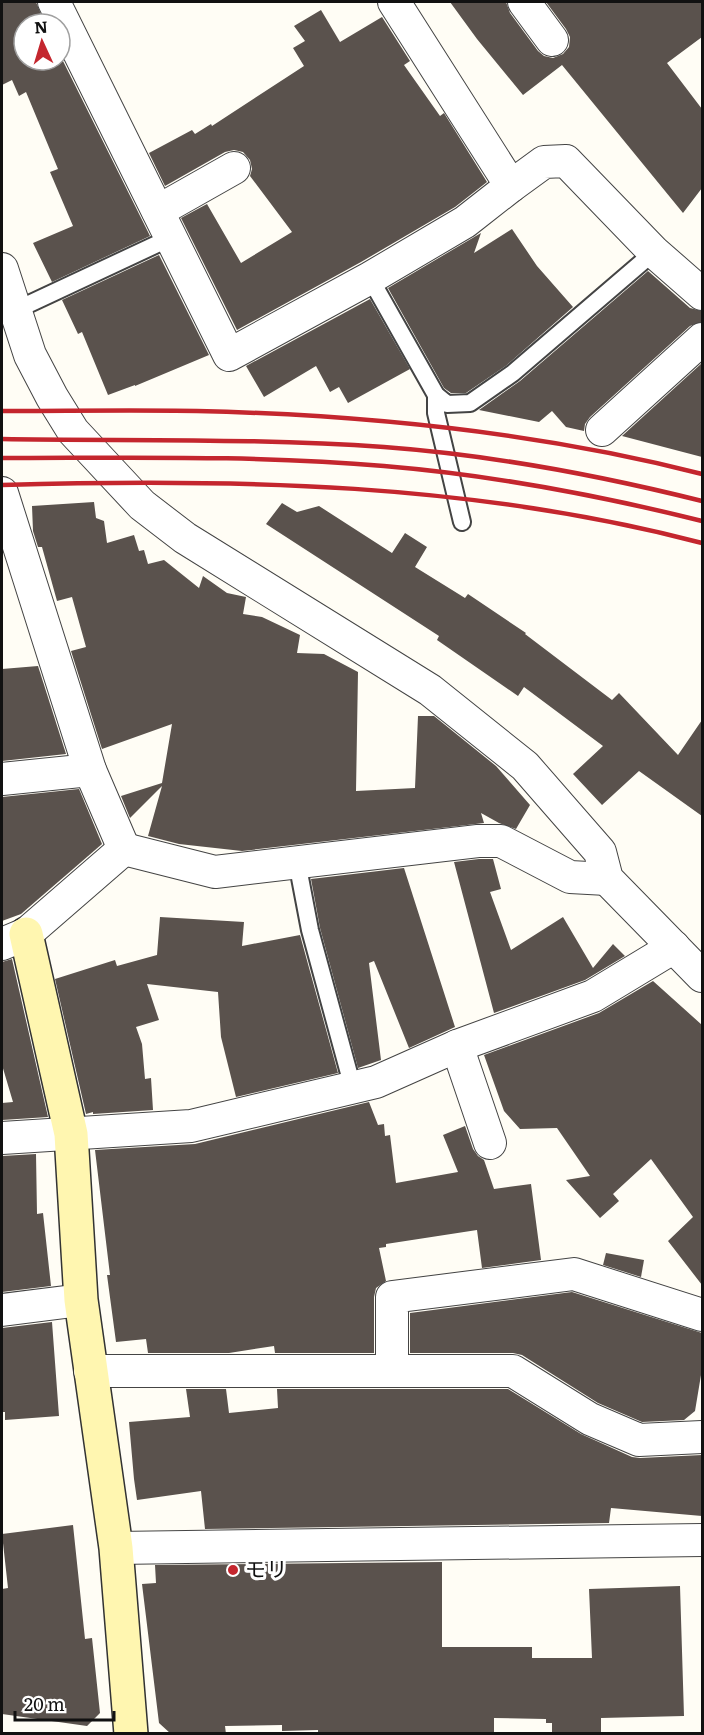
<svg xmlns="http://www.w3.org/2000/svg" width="704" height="1735" font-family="Literata,'Noto Sans JP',serif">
<rect width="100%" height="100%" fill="#fffdf5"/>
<!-- building -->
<g fill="#5a524d">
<path d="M2,2H36L45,24H24V60H60V55L150,236L52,282L33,243L73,226L50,172L58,169L26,92L19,96L12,80L2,85Z"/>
<path d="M450,2H506L510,13L538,51L544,56L553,58L563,54L569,47L570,37L566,29L546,2H702V37L667,63L702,109V188L683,213L562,65L523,95L477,39Z"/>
<path d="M321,10L340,42L382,17L410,61L404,65L440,116L444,113L487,182L455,207L361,262L237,330L181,218L207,204L241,263L292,232L250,176L252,169L250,160L243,152L234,150L225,152L165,186L149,153L192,130L195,134L211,124L212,126L304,66L293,48L305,41L294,26Z"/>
<path d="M512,229L537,266L573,307L507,365L466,393H451L444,388L388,288L481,233L474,253Z"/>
<path d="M159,255L209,355L135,386V385L108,395L82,332L78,334L62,300Z"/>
<path d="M648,271L690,308L702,311V322L690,326L590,417L585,424L584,431L566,427L552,411L539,422L479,410L520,381Z"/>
<path d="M370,299L410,369L348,403L339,387L330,392L316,366L264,397L246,366Z"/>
<path d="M702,363V457L622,436Z"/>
<path d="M94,502L96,518L104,521L107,543L134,535L139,551L144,550L148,564L164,560L199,588L203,576L227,593L246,597L243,614L262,617L300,635L297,653L324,654L358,672L356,791L415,788L418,716H434L496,766L530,805L516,829L499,823L481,813L484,823L242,851L179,844L148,836L162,786L130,818L121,796L162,783L172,724L102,749L71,651L86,647L72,597L57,601L42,547H38L33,531L32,506Z"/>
<path d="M282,503L297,512L319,506L392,553L405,533L427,547L415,567L465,598L468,594L526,633L525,634L612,700L619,693L678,755L702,720V816L639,771L602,805L573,774L603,746L524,687L518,696L437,640L439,636L266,524Z"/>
<path d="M38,666L66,754L2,761V669Z"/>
<path d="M79,789L102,844L21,914L2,921V797Z"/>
<path d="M479,859H493L501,889L490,892L511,950L563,917L593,968L613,944L625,956L585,980L494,1013L454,862Z"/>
<path d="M404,868L455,1027L409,1048L374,961L369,963L381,1060L358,1068L320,928L311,879Z"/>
<path d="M160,917L244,922L242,946L300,935L338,1073L236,1097L221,1037L218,992L147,984L159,1020L136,1027L142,1044L145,1079L151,1078L153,1110L93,1114V1112L86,1114L55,979L115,960L117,966L157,955Z"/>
<path d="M12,959L48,1117L2,1120V1103L13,1102L2,1065V962Z"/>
<path d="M653,981L702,1025V1285L668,1241L693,1217L651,1159L613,1194L619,1201L600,1218L566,1180L590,1176L557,1128L520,1129L504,1111L484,1055L599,1013Z"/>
<path d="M369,1102L378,1125L384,1124L385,1136L390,1135L396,1183L458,1172L443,1135L465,1126L473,1149L478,1156L484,1160L494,1189L531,1184L541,1260L482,1268L477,1230L386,1244V1247L379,1248L386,1281L376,1288L374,1297V1353H275L274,1346L229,1353H148L146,1339L116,1342L107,1275H110L95,1150L195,1144Z"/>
<path d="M36,1154L37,1214L43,1213L51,1286L2,1292V1156Z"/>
<path d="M606,1253L644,1260L641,1277L603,1265Z"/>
<path d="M572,1292L702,1333V1369L695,1411L684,1420L642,1422L598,1403L522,1355L513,1353H410V1313Z"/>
<path d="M52,1322L59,1416L5,1420V1412H2V1328Z"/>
<path d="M186,1389H226L229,1413L278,1408L277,1389H508L581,1434L632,1457L640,1458L702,1455V1516L611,1508L609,1523L205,1529L201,1491L137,1500L134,1479L129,1422L190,1417Z"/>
<path d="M73,1525L85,1639L92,1638L100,1713L87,1726L2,1714V1589L8,1588L2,1534Z"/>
<path d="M442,1562V1647H532V1658H592L589,1589L680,1586L684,1716L601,1718V1734H552V1723H546V1719L494,1718V1734H318V1730L282,1731V1725L225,1726L226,1734H171L159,1723L142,1584L156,1583L155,1565Z"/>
</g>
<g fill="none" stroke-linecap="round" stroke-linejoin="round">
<defs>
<g id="lane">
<path d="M370,278L436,395L447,404L470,403L513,373L654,252"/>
<path d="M14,311L170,238"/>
<path d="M436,395V413L462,522"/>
<path d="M297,862L310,930L353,1088"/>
</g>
<g id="street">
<path d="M54,2L229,355L370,278L465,222L511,186"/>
<path d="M394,2L511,186L544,162L566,161L654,252L702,294"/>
<path d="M524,2L552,40"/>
<path d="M158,211L234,168"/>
<path d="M2,269L30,355L52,397L73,431L142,505L185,538L430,690L525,766L600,852L607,879L702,976"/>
<path d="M602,430L702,339"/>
<path d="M2,493L90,770L124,849"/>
<path d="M2,779L90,770"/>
<path d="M124,849L215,872L478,841H501L570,877L607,879"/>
<path d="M2,944L26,934L124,849"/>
<path d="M457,1046L490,1143"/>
<path d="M2,1138L191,1126L376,1082L457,1046L593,996L674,947"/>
<path d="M2,1310L81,1300"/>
<path d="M90,1371H513L590,1419L639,1440L702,1437"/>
<path d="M392,1371V1297L574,1274L702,1315"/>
<path d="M116,1548L702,1540"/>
</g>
<path id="secondary" d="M26,934L71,1134L81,1300L116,1548L131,1734"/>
</defs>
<!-- lane casing -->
<use href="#lane" stroke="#444" stroke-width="20"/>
<!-- street casing -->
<use href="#street" stroke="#444" stroke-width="34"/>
<!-- secondary casing -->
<use href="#secondary" stroke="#333" stroke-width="36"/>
<!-- lane -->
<use href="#lane" stroke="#fff" stroke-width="16"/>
<!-- street -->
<use href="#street" stroke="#fff" stroke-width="32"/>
<!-- secondary -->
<use href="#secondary" stroke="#fff6b0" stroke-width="33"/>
<!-- rail -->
<g stroke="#c4262e" stroke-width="4.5">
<path d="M2,411C67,411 132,410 197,411C367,415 538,432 702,474"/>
<path d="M2,439C129,441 257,438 384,447C491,455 598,475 702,501"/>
<path d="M2,458C129,458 257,455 384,466C491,475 598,495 702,521"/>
<path d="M2,485C237,478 474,483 702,543"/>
</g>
</g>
<!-- markers -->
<circle fill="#c4262e" stroke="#fff" stroke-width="2" cx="233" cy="1570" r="6"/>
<g text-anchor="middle" stroke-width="6" stroke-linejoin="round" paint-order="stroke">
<!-- poi labels -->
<g font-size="21" fill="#111" stroke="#fff" text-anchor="start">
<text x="245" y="1577">モリ</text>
</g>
</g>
<!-- border -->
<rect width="704" height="1735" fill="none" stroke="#111111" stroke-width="6"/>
<!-- north arrow -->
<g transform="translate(42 42) rotate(356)"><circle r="28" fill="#ffffff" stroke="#a0a0a0" stroke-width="1.5"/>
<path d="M0-4.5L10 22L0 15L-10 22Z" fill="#c4262e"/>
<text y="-9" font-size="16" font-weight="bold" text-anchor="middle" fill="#111111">N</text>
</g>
<!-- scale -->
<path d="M15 1711v9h99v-9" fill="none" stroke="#111111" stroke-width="3"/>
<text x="24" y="1711" font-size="18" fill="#111111" stroke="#ffffff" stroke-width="4.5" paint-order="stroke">20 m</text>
</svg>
